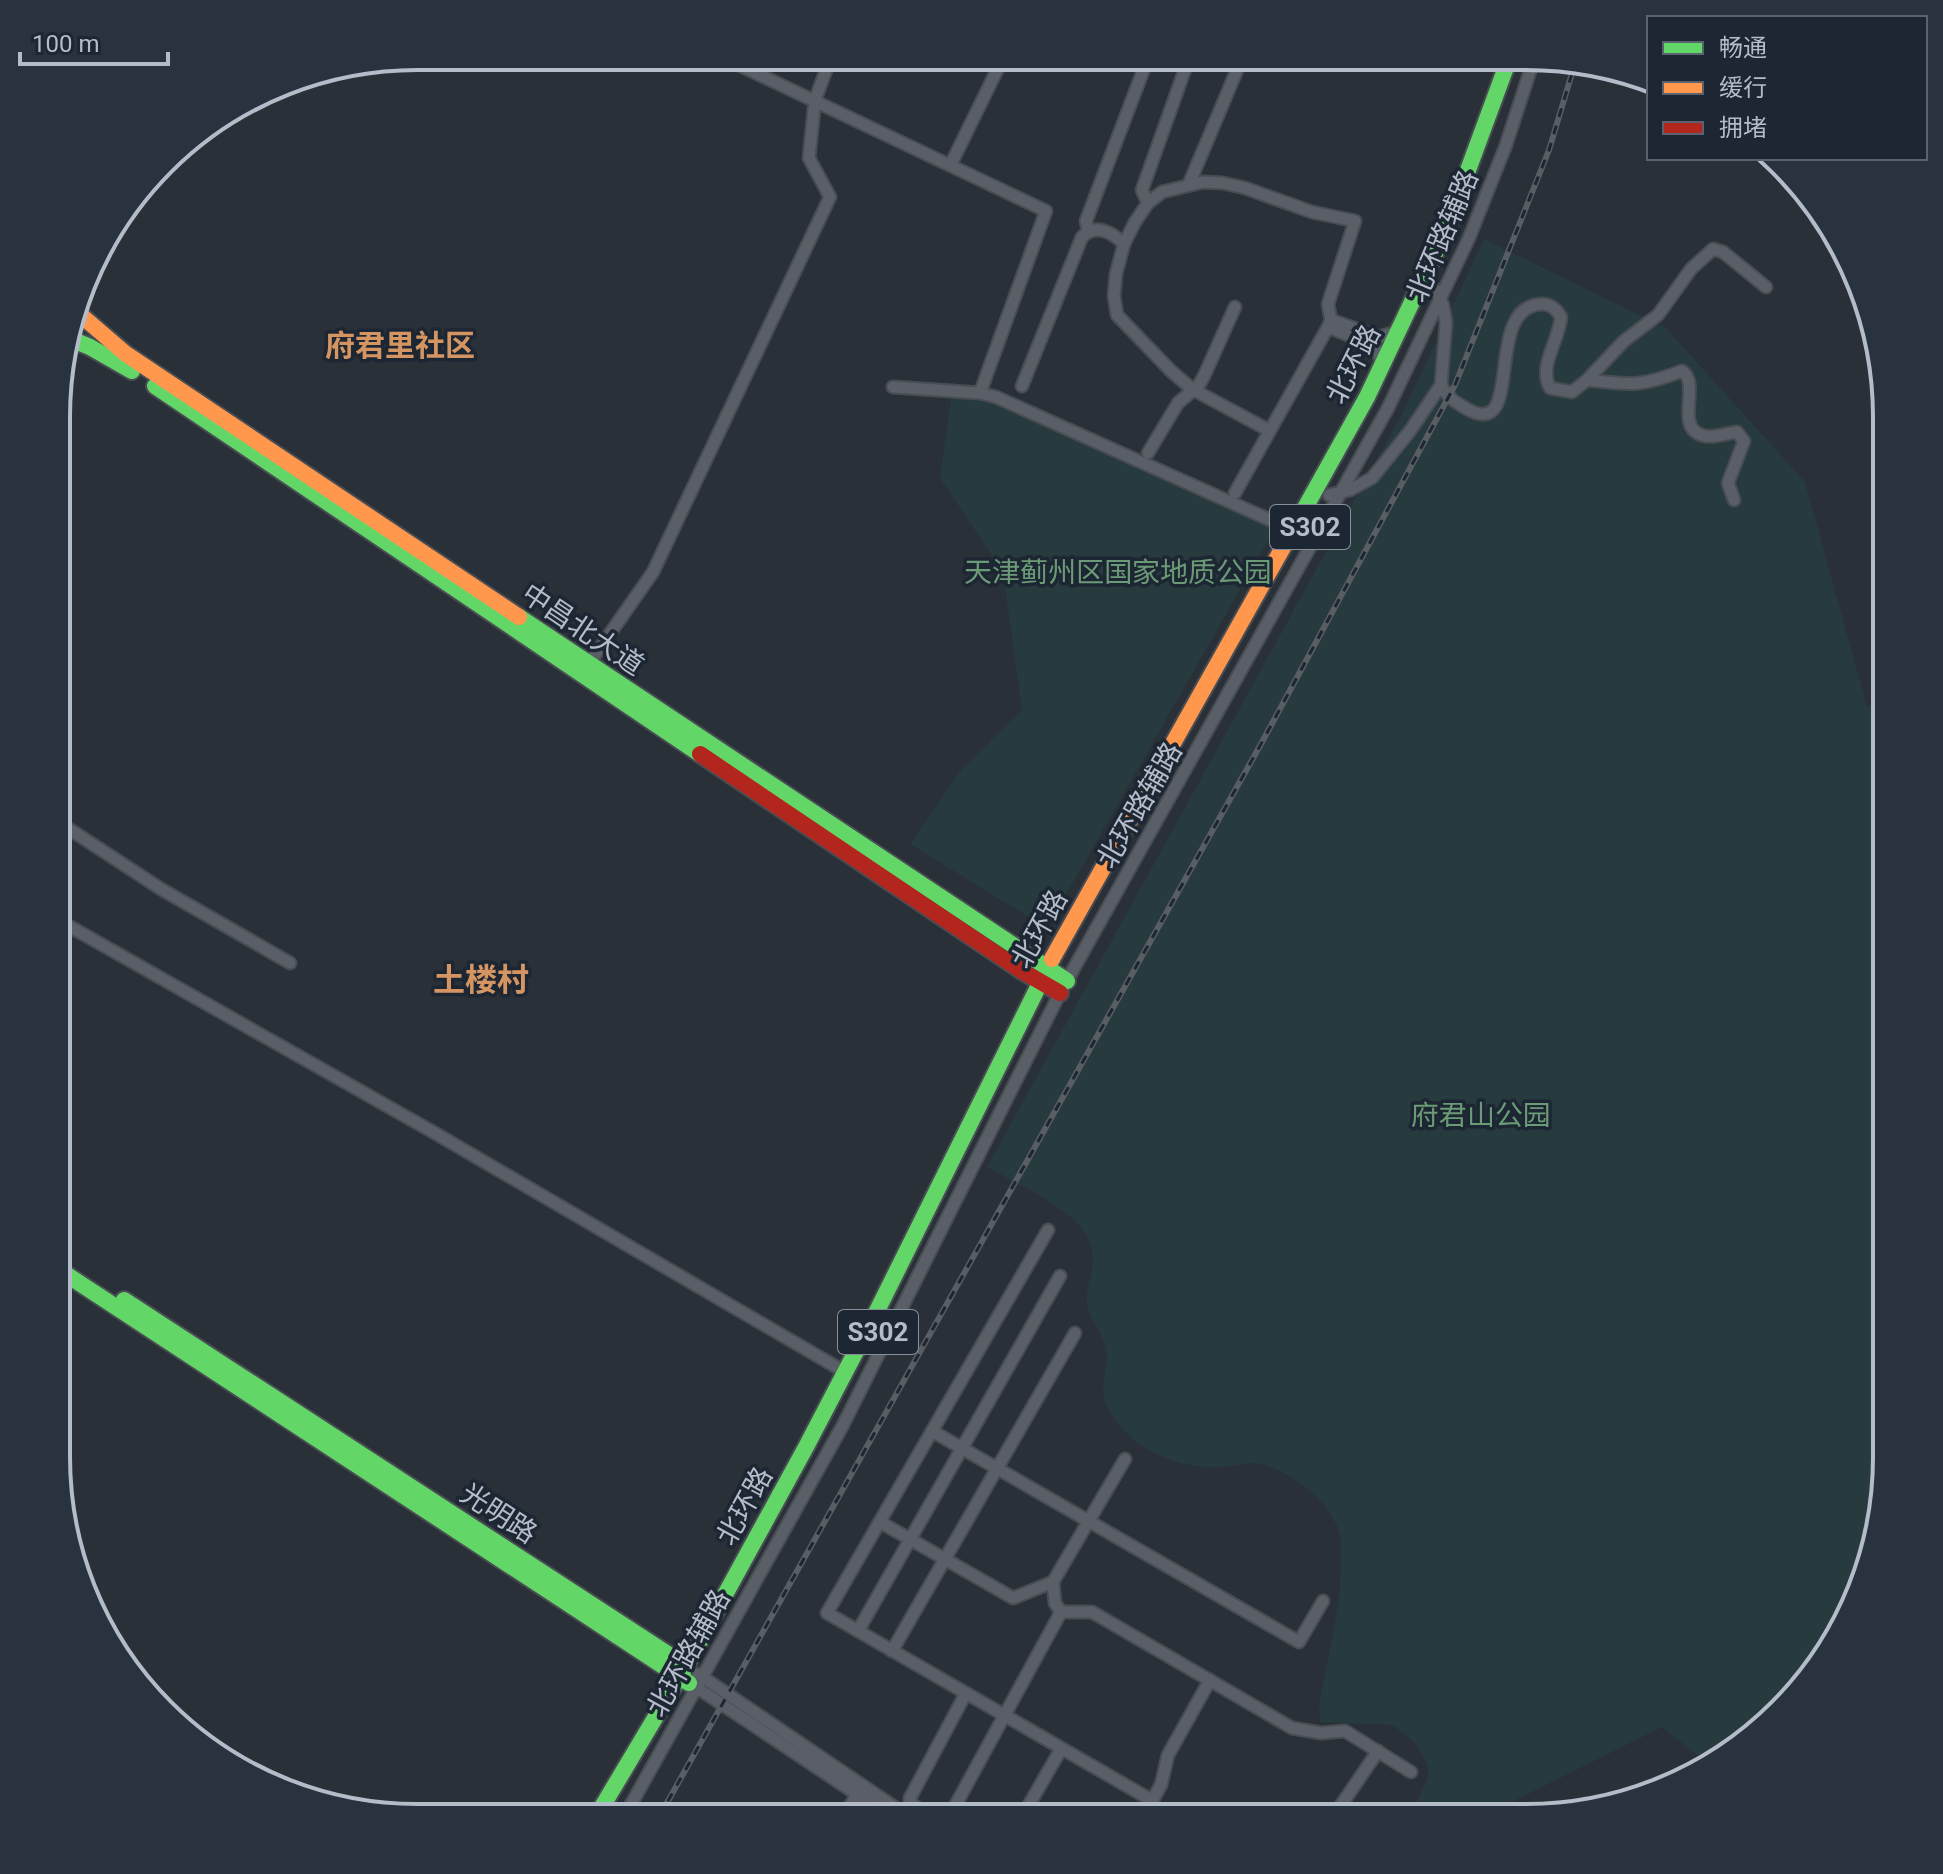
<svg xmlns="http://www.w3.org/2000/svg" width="1943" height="1874" font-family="Roboto,'Noto Sans SC',sans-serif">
<rect width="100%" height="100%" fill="#2a3038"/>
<!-- green -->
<g fill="#273a3e">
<path d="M1484,239L1666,328L1805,482L1867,707L1886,701V1480L1850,1617L1746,1743L1708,1764L1662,1727L1482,1817H1418L1415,1804L1428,1779L1427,1764L1416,1744L1393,1725L1320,1722L1319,1703C1328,1656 1341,1608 1341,1560C1340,1552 1342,1543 1340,1535C1332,1502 1285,1464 1251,1463C1241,1463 1230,1467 1221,1467C1175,1469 1131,1450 1108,1409C1097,1389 1109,1371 1106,1350C1104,1334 1090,1321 1087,1306C1084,1289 1097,1268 1091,1246C1083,1212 1017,1184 987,1167L1404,410Z"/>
<path d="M953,383L1006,394L1053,414L1139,454L1277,525L1047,928L910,844L961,770L1022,711L1003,572L940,478Z"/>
</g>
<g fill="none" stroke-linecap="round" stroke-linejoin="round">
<defs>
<g id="street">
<path d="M722,57L1046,211L980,393"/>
<path d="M951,164L1003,58"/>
<path d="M1189,184L1237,70"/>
<path d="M1148,203L1142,190L1189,58"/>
<path d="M1088,230L1086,221L1148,58"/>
<path d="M1331,320L1379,337L1396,332"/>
<path d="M1328,327L1375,346L1381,361"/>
<path d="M1587,380C1631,385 1640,387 1682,371C1702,384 1672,429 1705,436C1714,438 1728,433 1737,432L1744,441L1728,483L1734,500"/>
<path d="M1441,385C1447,397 1455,402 1467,409C1527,442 1481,306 1542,304C1551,304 1557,310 1561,317C1559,341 1538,366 1550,388L1572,392L1587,380L1624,341L1658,315L1691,269L1713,249L1723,252L1766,287"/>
<path d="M1022,386L1082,237C1095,223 1112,232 1124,244"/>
<path d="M893,387L980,393L996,397L1288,528"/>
<path d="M1148,453L1178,403L1199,385L1204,376L1235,307"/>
<path d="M1235,493L1328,327L1331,320L1328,304L1355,221L1312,212L1245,188L1223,183L1203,182L1162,192L1148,203L1135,222L1124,244L1116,274L1114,296L1117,315L1171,371L1192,389L1270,431"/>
<path d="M1329,495L1350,490L1372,478L1410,431L1441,385L1446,323L1443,305L1434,288"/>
<path d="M586,668L653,572L830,197L809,158L815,100L831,57"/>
<path d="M60,823L161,889L290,963"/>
<path d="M60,921L433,1132L845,1372"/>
<path d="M1048,1230L827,1613L1153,1801"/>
<path d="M932,1431L1299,1642L1323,1601"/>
<path d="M880,1522L1013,1598L1053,1582"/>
<path d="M1061,1612L1055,1603L1053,1582L1125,1459"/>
<path d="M858,1631L1060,1276"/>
<path d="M892,1651L1075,1333"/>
<path d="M698,1674L909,1817"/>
<path d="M693,1685L891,1817"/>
<path d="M624,1817L843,1425L1060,993L1388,408L1469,238L1506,145L1534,59"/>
<path d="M843,1817L857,1795"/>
<path d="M932,1817L910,1803V1798L966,1693"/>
<path d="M949,1817L1061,1612H1092L1292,1728L1321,1733L1345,1731L1411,1772"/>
<path d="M1022,1817L1061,1749"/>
<path d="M1143,1817L1161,1785L1168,1755L1210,1680"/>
<path d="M1333,1817L1378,1751"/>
</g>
<g id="fast">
<path d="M66,337L90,347L132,371"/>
<path d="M155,386L700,754"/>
<path d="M1286,542L1367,397L1446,230L1509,59"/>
<path d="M519,617L1067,981"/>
<path d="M58,1269L689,1683"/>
<path d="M124,1300L686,1666"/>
<path d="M596,1817L686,1666L806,1447L876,1313L1052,959"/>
</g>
<g id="slow">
<path d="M76,311L126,354L519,617"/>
<path d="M1052,959L1286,542"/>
</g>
<path id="jam" d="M700,754L1022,971L1060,993"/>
</defs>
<!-- street casing -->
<use href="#street" stroke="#484c53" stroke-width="15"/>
<!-- fast casing -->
<use href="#fast" stroke="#484c53" stroke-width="20"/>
<!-- slow casing -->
<use href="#slow" stroke="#484c53" stroke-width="20"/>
<!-- jam casing -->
<use href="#jam" stroke="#484c53" stroke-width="20"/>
<!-- street -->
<use href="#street" stroke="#5a5e66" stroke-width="11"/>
<!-- fast -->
<use href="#fast" stroke="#63d668" stroke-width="16"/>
<!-- slow -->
<use href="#slow" stroke="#ff974d" stroke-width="16"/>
<!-- jam -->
<use href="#jam" stroke="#b3261e" stroke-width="16"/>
<defs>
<path id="rail" d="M659,1817L1261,744L1455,385L1549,150L1576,60"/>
</defs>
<!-- rail casing -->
<use href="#rail" stroke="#595d64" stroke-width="6"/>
<!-- rail -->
<use href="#rail" stroke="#1d2633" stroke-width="3" stroke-dasharray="9" stroke-linecap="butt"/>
</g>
<g text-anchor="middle" stroke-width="7" stroke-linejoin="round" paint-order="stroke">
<!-- shield labels -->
<g fill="#1d2633" stroke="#878f9c" stroke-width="2">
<rect x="1270" y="505" width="80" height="44" rx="6"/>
<rect x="838" y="1310" width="80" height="44" rx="6"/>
</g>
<g font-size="26" font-weight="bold" fill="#b4bcc9">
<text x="1310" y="536">S302</text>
<text x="878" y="1341">S302</text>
</g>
<!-- street labels -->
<g font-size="28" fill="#b4bcc9" stroke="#1d2633">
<text transform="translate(1442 236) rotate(-67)" y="10">北环路辅路</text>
<text transform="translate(1353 364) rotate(-63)" y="10">北环路</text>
<text transform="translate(583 629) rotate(34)" y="10">中昌北大道</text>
<text transform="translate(1139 805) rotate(-60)" y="10">北环路辅路</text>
<text transform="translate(1039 929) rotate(-61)" y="10">北环路</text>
<text transform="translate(744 1506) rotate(-61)" y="10">北环路</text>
<text transform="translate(499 1513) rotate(33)" y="10">光明路</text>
<text transform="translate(688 1653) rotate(-61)" y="10">北环路辅路</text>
</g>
<!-- park labels -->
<g font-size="28" fill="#6b9a76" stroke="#1d2633">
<text x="1118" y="582">天津蓟州区国家地质公园</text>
<text x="1481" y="1125">府君山公园</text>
</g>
<!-- neighbourhood labels -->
<g font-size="30" font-weight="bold" fill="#d59563" stroke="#1d2633">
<text x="400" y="356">府君里社区</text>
</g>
<!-- quarter labels -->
<g font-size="32" font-weight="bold" fill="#d59563" stroke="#1d2633">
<text x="481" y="991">土楼村</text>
</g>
</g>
<!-- crop -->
<path d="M0 0H1943V1874H0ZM417 70H1526A347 347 0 0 1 1873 417V1457A347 347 0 0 1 1526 1804H417A347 347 0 0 1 70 1457V417A347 347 0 0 1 417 70Z" fill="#29323f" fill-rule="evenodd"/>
<path fill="none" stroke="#b4bcc9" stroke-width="4" d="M417 70H1526A347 347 0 0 1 1873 417V1457A347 347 0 0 1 1526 1804H417A347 347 0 0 1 70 1457V417A347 347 0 0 1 417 70Z"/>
<!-- legend -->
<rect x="1647" y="16" width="280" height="144" fill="#1d2633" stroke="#59626f" stroke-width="2"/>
<rect x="1663" y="42" width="40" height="12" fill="#63d668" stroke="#59626f" stroke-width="2"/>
<text x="1719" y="56" font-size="24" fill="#b4bcc9">畅通</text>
<rect x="1663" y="82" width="40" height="12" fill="#ff974d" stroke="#59626f" stroke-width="2"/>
<text x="1719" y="96" font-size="24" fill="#b4bcc9">缓行</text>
<rect x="1663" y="122" width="40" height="12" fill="#b3261e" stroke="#59626f" stroke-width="2"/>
<text x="1719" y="136" font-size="24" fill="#b4bcc9">拥堵</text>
<!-- scale -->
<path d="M20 52v12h148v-12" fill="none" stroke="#b4bcc9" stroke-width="4"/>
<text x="32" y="52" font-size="24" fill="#b4bcc9" stroke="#1d2633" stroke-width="6" paint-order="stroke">100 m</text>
</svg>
